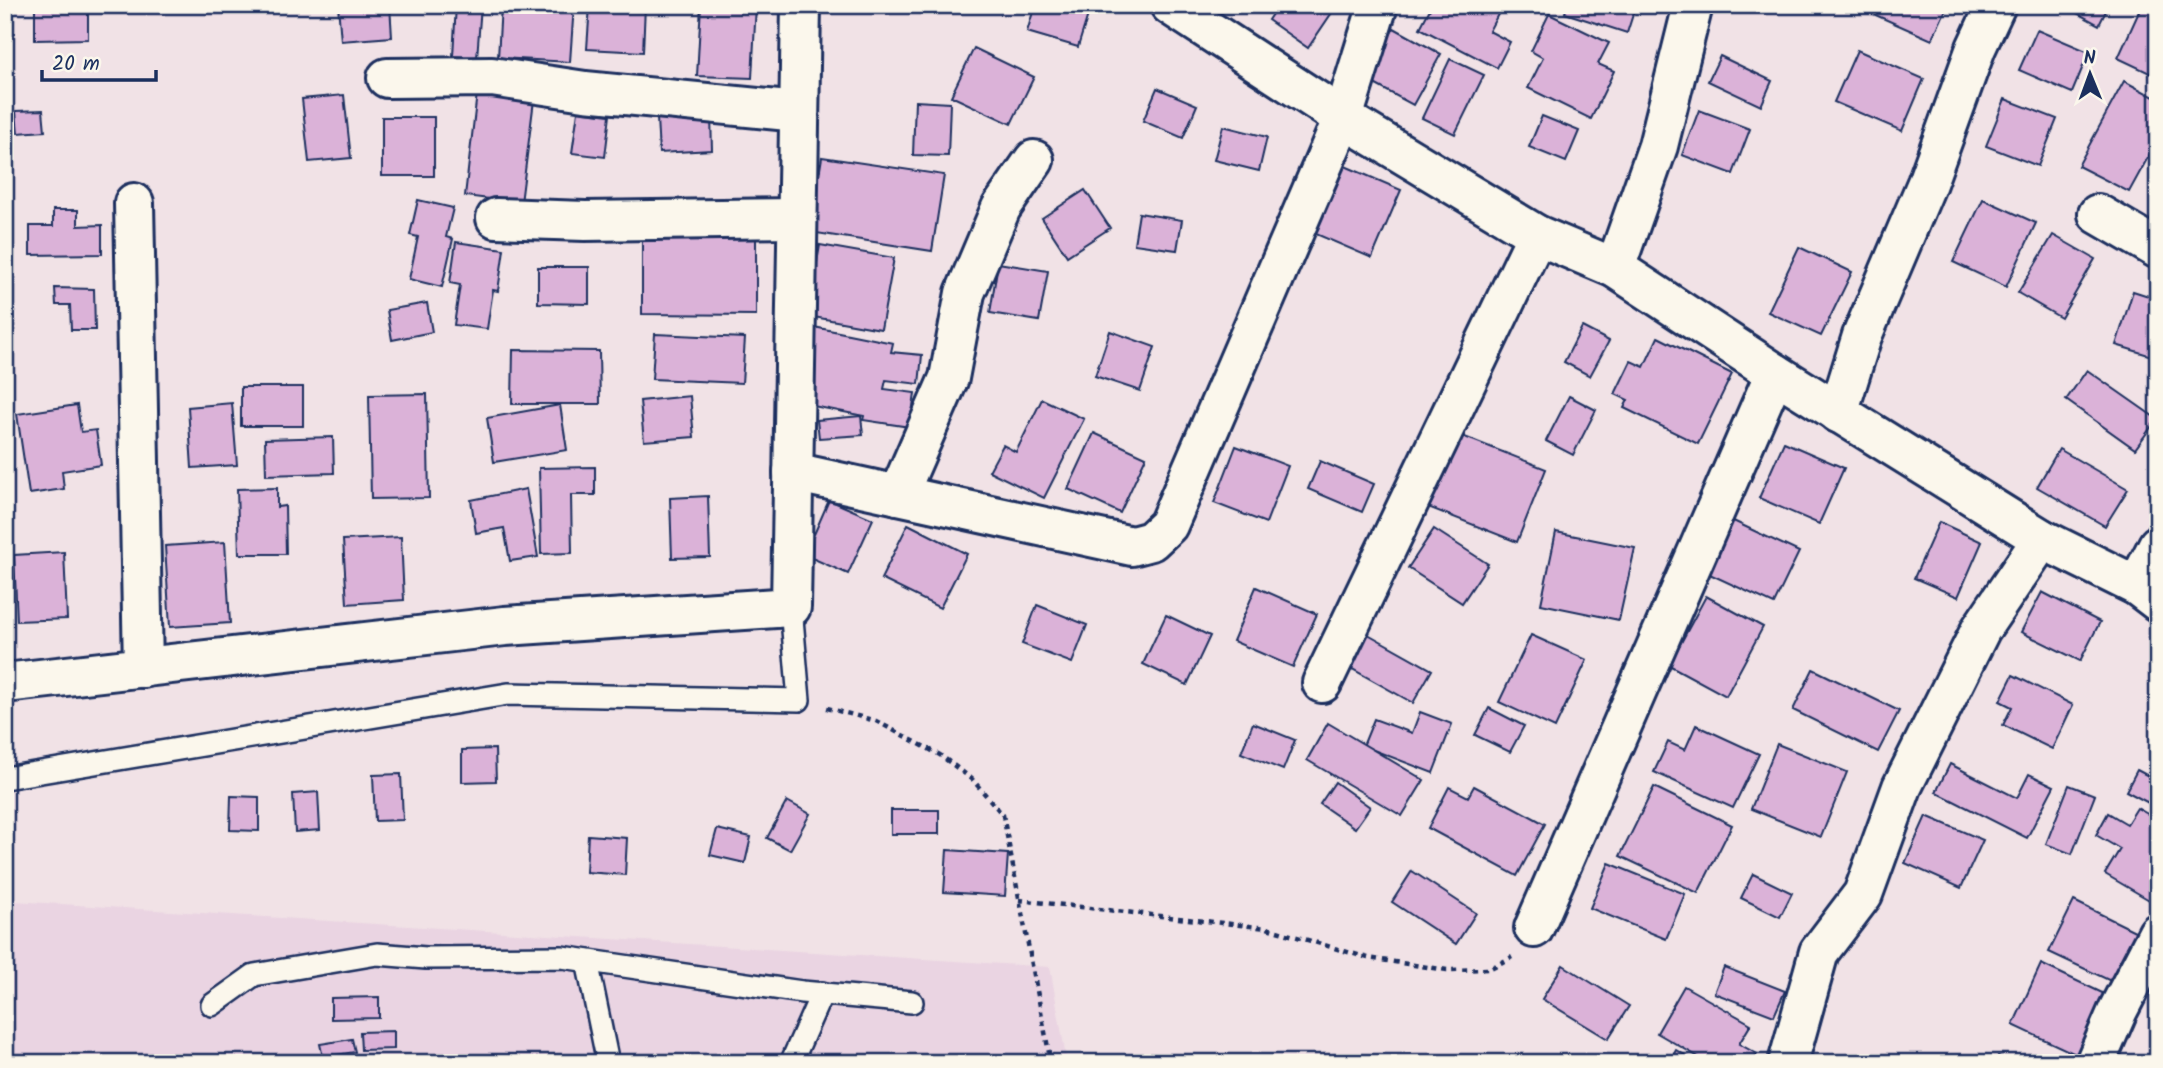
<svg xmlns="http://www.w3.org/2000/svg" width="2163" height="1068" font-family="Kalam,sans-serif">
<rect width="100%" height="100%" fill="#f1e2e6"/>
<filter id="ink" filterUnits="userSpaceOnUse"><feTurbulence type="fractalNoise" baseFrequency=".0143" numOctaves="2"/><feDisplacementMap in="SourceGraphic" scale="14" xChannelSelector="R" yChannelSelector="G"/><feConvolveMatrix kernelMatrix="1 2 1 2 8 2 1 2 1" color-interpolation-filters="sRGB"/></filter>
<g filter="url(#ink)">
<!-- built -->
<path fill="#ead4e2" d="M14,901L1050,967L1067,1063H5V902Z"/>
<!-- building -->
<g fill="#dbb2d8" stroke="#1b2f5e" stroke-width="2">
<path d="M35,5H88V39L35,40Z"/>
<path d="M338,5H390L392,37L341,41Z"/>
<path d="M456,5H481L477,58L453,56Z"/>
<path d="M501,5H574L570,62L498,58Z"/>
<path d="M590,5H645L643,52L587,49Z"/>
<path d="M701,5H756L752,78L697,76Z"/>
<path d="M1035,5H1091L1078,47L1027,32Z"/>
<path d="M1278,5H1323L1333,11L1308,48L1268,20Z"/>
<path d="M1429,5H1503L1489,31L1510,42L1497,68L1420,28L1431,7Z"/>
<path d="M1567,5H1636L1627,33L1565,13Z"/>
<path d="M1853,5H1948L1932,40Z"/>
<path d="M2062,5H2109L2099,25Z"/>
<path d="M2142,5L2158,12V77L2118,58Z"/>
<path d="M1549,14L1609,43L1598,64L1614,71L1591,119L1528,88L1543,58L1531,51Z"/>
<path d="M1394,28L1441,54L1413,105L1365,79Z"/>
<path d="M2037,30L2089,52L2072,93L2019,70Z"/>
<path d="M974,48L1034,77L1011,124L951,96Z"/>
<path d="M1857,50L1924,79L1902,131L1834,102Z"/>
<path d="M1720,56L1772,81L1761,106L1708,81Z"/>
<path d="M1450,59L1484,75L1455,134L1422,118Z"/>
<path d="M2124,81L2158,99V139L2129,192L2078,166Z"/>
<path d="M1157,88L1197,105L1183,138L1143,121Z"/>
<path d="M477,93L534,100L521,203L465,196Z"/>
<path d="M344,95L351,158L309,162L302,99Z"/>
<path d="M2005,99L2057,119L2038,166L1986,146Z"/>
<path d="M915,101L950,103L948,156L913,155Z"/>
<path d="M43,110L45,131L18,133L16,111Z"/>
<path d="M1699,110L1750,129L1733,174L1682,155Z"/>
<path d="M578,111L610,115L605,157L572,153Z"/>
<path d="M711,116L712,150L659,153L657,118Z"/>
<path d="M1542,116L1579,131L1566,162L1529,147Z"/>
<rect x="382" y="117" width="52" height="59"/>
<path d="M1223,126L1267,137L1259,171L1214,160Z"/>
<path d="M822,157L944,175L932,251L810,232Z"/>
<path d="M1338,163L1401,190L1372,258L1309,231Z"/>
<path d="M1085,190L1110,228L1067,256L1042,218Z"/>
<path d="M1983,199L2036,223L2006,287L1953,262Z"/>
<path d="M418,200L453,208L446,237L453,239L442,287L409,279L418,237L410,235Z"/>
<path d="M53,210H78V226L102,225V254L30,255V226H53Z"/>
<path d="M1139,213L1182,220L1177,250L1134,244Z"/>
<path d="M642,235L756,237V315L642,314Z"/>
<path d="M2053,235L2095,259L2061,318L2018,293Z"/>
<path d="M456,242L504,249L498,291L493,290L487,329L454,325L460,285L450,283Z"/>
<path d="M820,245L894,258L881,329L808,316Z"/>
<path d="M1799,247L1852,272L1821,336L1768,312Z"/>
<path d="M998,263L1048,271L1039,321L990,313Z"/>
<path d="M538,267H589V304L538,303Z"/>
<path d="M55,288L94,289L95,330H71L70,305H56Z"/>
<path d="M2133,291L2158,299V358L2116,345Z"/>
<path d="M427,303L432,332L392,340L387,310Z"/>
<path d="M814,327L893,343L891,352L922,355L919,384L886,380L884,389L915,393L910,427L863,420L864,416L798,403Z"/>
<path d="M1582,327L1609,341L1590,376L1564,362Z"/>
<path d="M1110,331L1155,347L1140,391L1095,376Z"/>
<path d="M655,334L745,338L742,383L652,379Z"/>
<path d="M1658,337L1732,374L1698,444L1624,408L1628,400L1615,394L1631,361L1644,367Z"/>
<path d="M513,350L599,351L600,404H512Z"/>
<path d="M2087,370L2157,419L2135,449L2066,400Z"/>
<rect x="241" y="387" width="62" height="39"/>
<path d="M427,394L429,498L371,499L369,395Z"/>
<path d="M690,396L694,437L644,441L640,401Z"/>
<path d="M1569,396L1596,410L1573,455L1546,441Z"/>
<path d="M1042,399L1084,419L1044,498L989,471L1003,445L1016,452Z"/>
<path d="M232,403L237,465L192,468L188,407Z"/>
<path d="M77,405L81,432L96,430L101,465L62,471L64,489L29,494L17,414Z"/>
<path d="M560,405L567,450L494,462L487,418Z"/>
<path d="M861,416L863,435L819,438L817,420Z"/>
<path d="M1452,432L1546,469L1517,542L1423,505Z"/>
<path d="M1094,433L1146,457L1120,513L1068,489Z"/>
<path d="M333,437L334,473L266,475L265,439Z"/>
<path d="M1784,442L1844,468L1819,524L1759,498Z"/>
<path d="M1236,446L1288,466L1266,523L1214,503Z"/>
<path d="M2059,449L2128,489L2105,526L2037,487Z"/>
<path d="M1320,461L1374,484L1362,512L1308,489Z"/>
<path d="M595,467V495H571L572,553L541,554L539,468Z"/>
<path d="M277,488V507L285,506L286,554H239L237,489Z"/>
<path d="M526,489L538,557L510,561L504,528L476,533L471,500Z"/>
<path d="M708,496L710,557L672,558L670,498Z"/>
<path d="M829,500L873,519L848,574L805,555Z"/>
<path d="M1727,518L1799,552L1774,604L1703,571Z"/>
<path d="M1939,522L1982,542L1958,597L1914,578Z"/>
<path d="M908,524L967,554L940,608L881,579Z"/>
<path d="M1434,529L1488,564L1462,603L1408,568Z"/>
<path d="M1556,532L1635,548L1619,620L1541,604Z"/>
<path d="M401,537L404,600L347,604L343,540Z"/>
<path d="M225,542L230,623L170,627L165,546Z"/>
<path d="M64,552L67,619L17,621L14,555Z"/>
<path d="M1256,587L1317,614L1293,667L1233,641Z"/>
<path d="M2042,592L2100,622L2080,661L2021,632Z"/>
<path d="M1706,596L1763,627L1726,696L1669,665Z"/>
<path d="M1037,605L1087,625L1072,663L1022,644Z"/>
<path d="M1166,615L1210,636L1187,685L1143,664Z"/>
<path d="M1368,634L1432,670L1413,703L1349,667Z"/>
<path d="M1531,635L1587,660L1555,728L1499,702Z"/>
<path d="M1813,669L1899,711L1878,752L1793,710Z"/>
<path d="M2013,675L2073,705L2052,749L2003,725L2012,707L2000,701Z"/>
<path d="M1489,708L1524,726L1510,752L1475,735Z"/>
<path d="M1420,712L1452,724L1433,773L1363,746L1374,719L1412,733Z"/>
<path d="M1253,723L1295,740L1283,770L1241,753Z"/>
<path d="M1328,723L1424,780L1402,816L1307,760Z"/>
<path d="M1696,725L1759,754L1733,808L1654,772L1668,742L1685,750Z"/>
<path d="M1777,744L1847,772L1821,837L1751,809Z"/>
<path d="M495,749L496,781L462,782V750Z"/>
<path d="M1950,764L2017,798L2029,774L2054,786L2027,838L1936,792Z"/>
<path d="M2137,770L2158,781V808L2126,791Z"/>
<path d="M401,774L403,820L375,821L373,775Z"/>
<path d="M1335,782L1370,807L1355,828L1320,804Z"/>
<path d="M2069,785L2095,795L2072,854L2046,844Z"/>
<path d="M1474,786L1545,824L1517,876L1428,828L1449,787L1468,797Z"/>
<path d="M1654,787L1732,825L1698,893L1620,856Z"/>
<path d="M318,792L320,830L295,832L293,794Z"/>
<path d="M231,796L259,797V831L230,830Z"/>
<path d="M787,801L810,814L790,850L767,838Z"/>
<path d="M2137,808L2158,820V889L2151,901L2105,874L2120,849L2096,835L2108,813L2127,824Z"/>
<rect x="891" y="810" width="48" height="24"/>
<path d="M1926,816L1983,840L1961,888L1905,863Z"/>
<path d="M717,829L751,837L745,863L710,855Z"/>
<path d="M588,835L627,838L625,875L586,872Z"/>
<path d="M947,850L1008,854L1005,896L944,892Z"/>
<path d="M1609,863L1685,894L1666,939L1590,908Z"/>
<path d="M1412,871L1476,913L1456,944L1392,902Z"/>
<path d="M1753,874L1792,893L1780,917L1741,898Z"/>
<path d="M2074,901L2141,934L2117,984L2049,952Z"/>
<path d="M2041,964L2113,998L2084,1058L2013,1025Z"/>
<path d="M1563,965L1629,1006L1608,1039L1542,999Z"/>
<path d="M1724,967L1785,991L1774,1016L1714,993Z"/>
<path d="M1684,986L1751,1024L1739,1044L1757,1054L1752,1063H1709L1657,1033Z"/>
<path d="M379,997V1018L331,1019V998Z"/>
<path d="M394,1031V1049L361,1050L360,1032Z"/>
<path d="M352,1039L355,1052L323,1057L320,1044Z"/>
<path d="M1676,1050L1699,1063H1669Z"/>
<path d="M1998,1056L2013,1063H1995Z"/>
</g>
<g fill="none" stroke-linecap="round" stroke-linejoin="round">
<defs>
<g id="lane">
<path d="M5,778L508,694L799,700L791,607"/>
<path d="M587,961L608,1063"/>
<path d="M212,1005L254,975L377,954L426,958L562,957L802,992L912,1002"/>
<path d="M791,1063L822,993"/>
</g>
<g id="street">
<path d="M1170,5L1343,118L1537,235L1615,268L1775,373L2042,539L2137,586L2158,602"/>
<path d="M387,78L492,77L585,91L799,112"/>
<path d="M134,203L143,668"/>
<path d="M2098,214L2158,249"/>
<path d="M496,218L585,221L797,218"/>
<path d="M1615,268L1658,146L1693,5"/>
<path d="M1838,413L1862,336L1927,183L1976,48L1996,5"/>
<path d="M793,472L1132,546L1151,541L1168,525L1343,118L1378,5"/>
<path d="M898,495L949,378L965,293L1001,208L1034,160"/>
<path d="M2137,586L2158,545"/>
<path d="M5,683L505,626L791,607L801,5"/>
<path d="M1322,683L1537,235"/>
<path d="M1534,928L1775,373"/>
<path d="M1788,1063L1819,952L1863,894L1902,787L1981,629L2042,539"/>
<path d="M2095,1063L2118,1010L2158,933"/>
</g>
</defs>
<!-- lane casing -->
<use href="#lane" stroke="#1b2f5e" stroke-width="26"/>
<!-- street casing -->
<use href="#street" stroke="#1b2f5e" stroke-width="44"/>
<!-- path -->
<g stroke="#1b2f5e" stroke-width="4.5" stroke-dasharray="5 5" stroke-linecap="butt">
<path d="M827,708L876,721L940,755L972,779L1003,815L1051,1063"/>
<path d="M1019,900L1267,928L1368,958L1447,970L1489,969L1512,957"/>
</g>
<!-- lane -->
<use href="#lane" stroke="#fbf7ec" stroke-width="21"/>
<!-- street -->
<use href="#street" stroke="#fbf7ec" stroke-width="38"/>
</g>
</g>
<!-- margin -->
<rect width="2163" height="1068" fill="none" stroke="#fbf7ec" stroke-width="28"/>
<rect x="14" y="14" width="2135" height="1040" fill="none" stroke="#1b2f5e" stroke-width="2.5" filter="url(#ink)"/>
<!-- north arrow -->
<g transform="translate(2090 74) rotate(359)" stroke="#fbf7ec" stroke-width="5" paint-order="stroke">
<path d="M0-5L12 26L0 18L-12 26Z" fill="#1b2f5e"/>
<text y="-10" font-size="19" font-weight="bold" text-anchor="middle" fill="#1b2f5e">N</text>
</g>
<!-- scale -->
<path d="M42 70v10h114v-10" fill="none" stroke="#1b2f5e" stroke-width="3.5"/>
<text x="52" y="70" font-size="21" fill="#1b2f5e" stroke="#fbf7ec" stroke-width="5" paint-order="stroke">20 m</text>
</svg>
